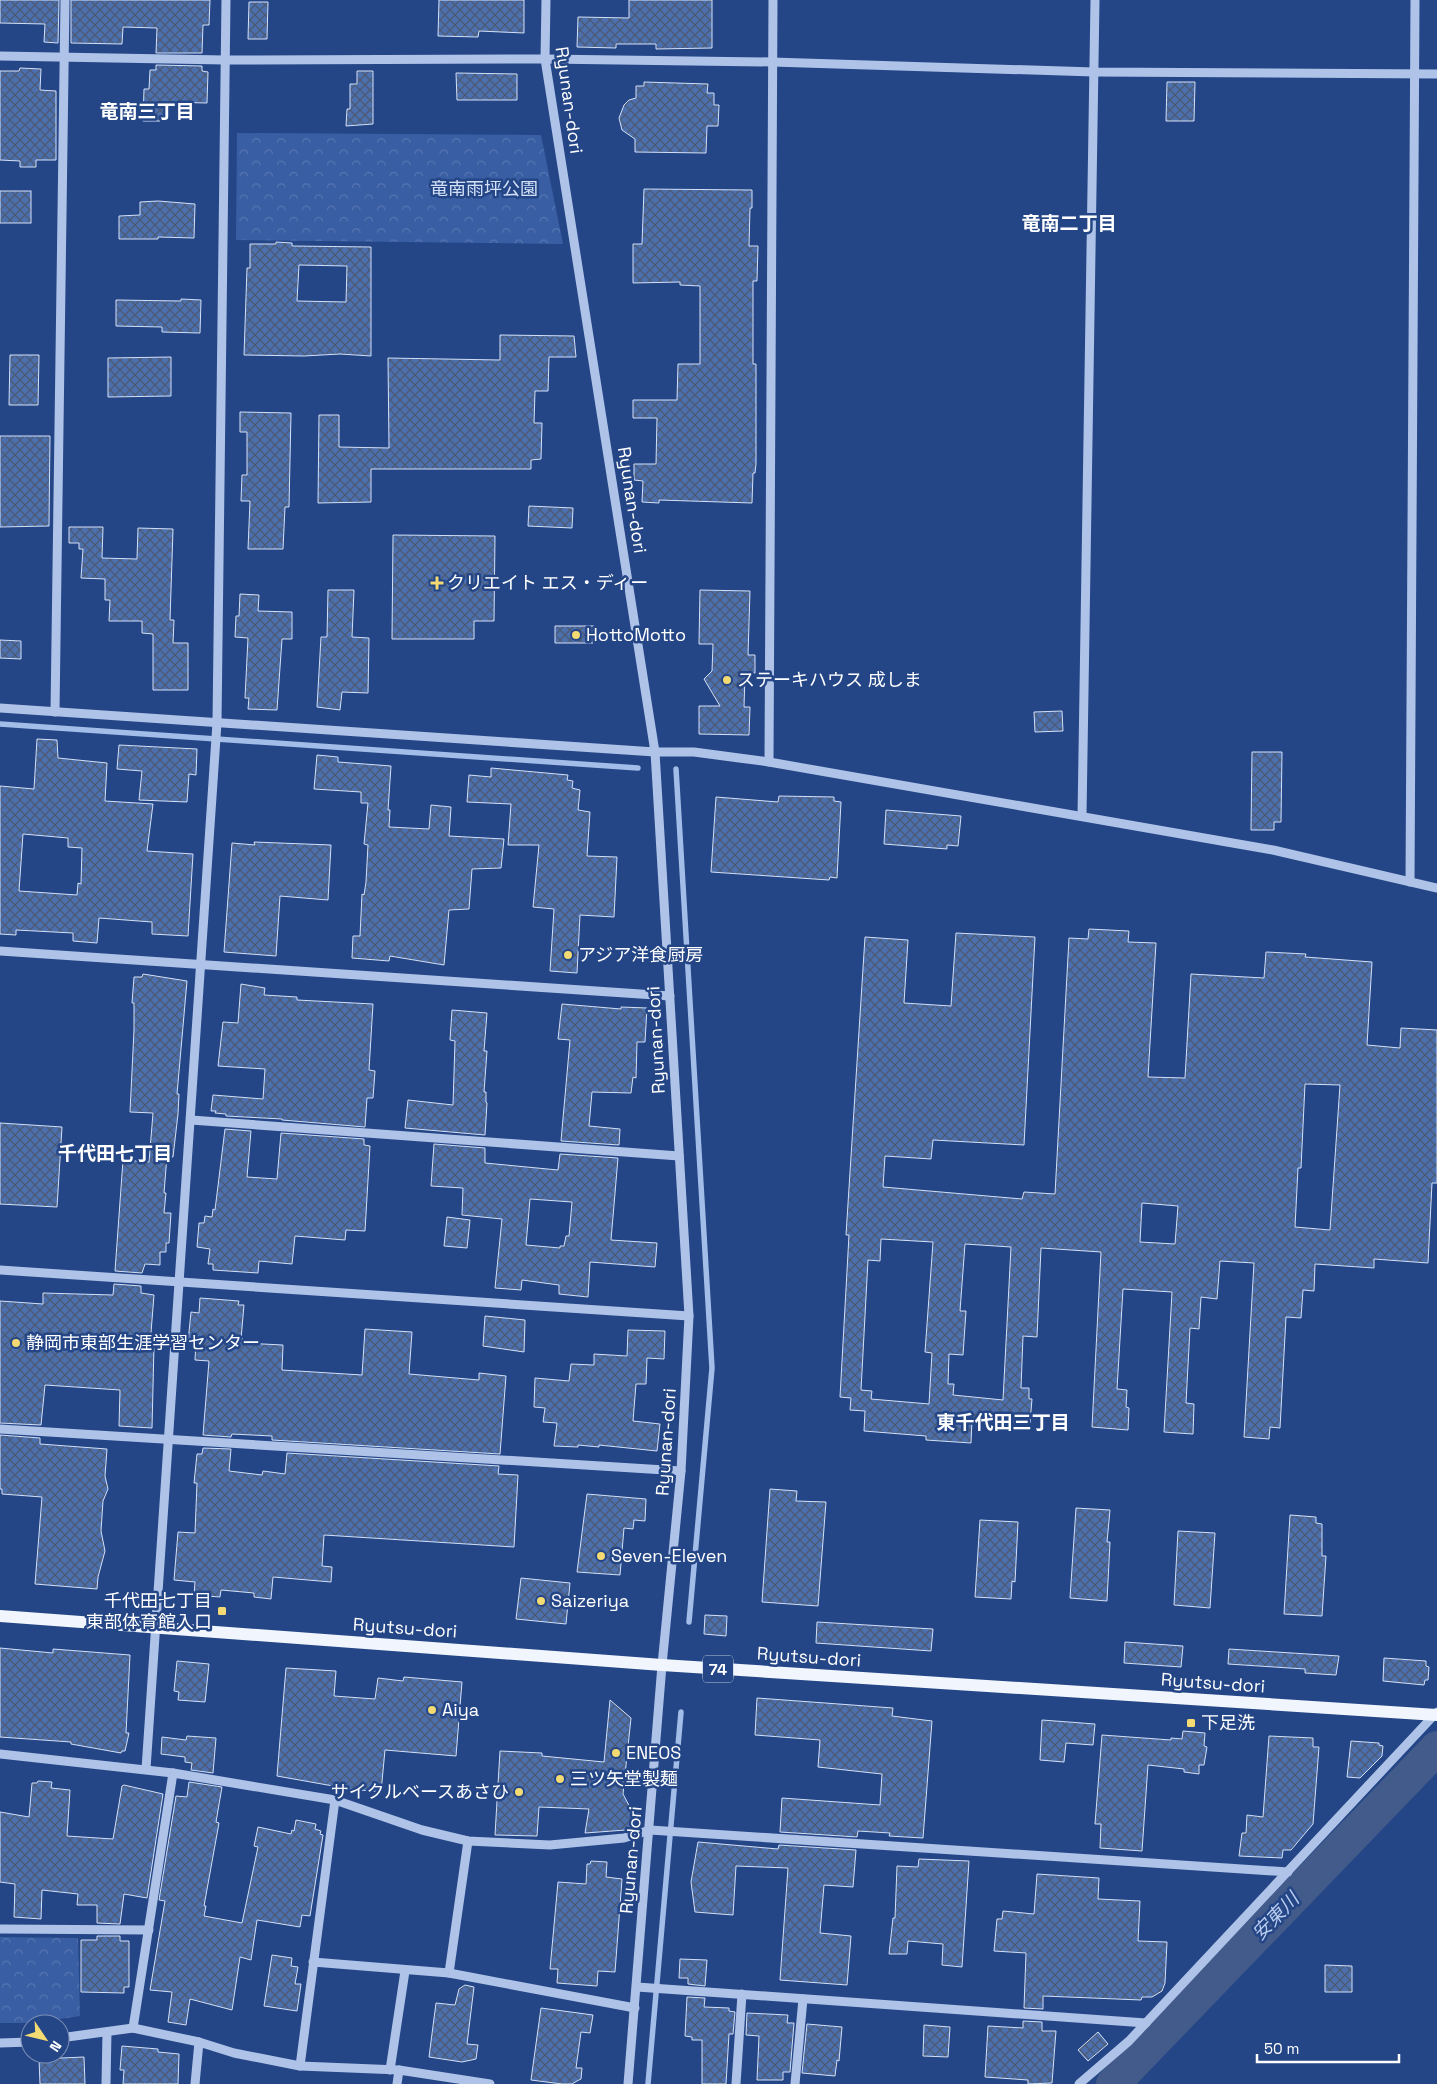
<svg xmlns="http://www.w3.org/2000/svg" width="1437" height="2084" font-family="'Space Grotesk','Noto Sans JP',sans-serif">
<defs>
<pattern id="park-crowns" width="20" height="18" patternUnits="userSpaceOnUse" patternTransform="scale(1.25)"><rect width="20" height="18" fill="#395ea3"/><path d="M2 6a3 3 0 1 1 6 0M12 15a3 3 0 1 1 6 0" fill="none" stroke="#5776b1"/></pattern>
<pattern id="building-cross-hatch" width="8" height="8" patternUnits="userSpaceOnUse" patternTransform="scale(1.25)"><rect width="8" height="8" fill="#4c6fae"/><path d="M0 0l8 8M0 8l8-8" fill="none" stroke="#4c5a73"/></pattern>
</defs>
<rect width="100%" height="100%" fill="#244686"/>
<!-- park -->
<g fill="url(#park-crowns)">
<path d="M237,133L541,135L563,244L236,240Z"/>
<path d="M0,1937L78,1938L80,2016L32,2023H0Z"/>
</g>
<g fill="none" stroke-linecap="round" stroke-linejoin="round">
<!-- stream -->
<g stroke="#a3bde9" stroke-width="5.5">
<path d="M0,724L638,768"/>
<path d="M676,769L712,1368L689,1622"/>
<path d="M648,2084L681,1712"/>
</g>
<!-- river -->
<path stroke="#435b8a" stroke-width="34" d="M1113,2084L1437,1748"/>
</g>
<!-- building -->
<g fill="url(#building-cross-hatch)" stroke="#d3e0f7" fill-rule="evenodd">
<path d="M0,0H59L58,43L44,42L45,24L0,23Z"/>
<path d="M71,0H210L209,25H203L202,53H156L157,28L123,27L122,44L71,43Z"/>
<path d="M439,0H524V33L479,31L478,37L438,36Z"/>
<path d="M629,0H712V48L656,49V44H616V48L577,47L578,17L629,18Z"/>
<path d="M249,2H268L267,39H248Z"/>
<path d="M156,65L202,66V71L208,72L207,103L165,102V121H143L144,89H149L150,70H156Z"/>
<path d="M20,68L41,69L40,90L56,91V160H36V167H20V161L0,160V71H19Z"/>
<path d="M357,71H373V124L346,126L347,109H350V84H357Z"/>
<path d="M456,73L517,74V100H457Z"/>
<path d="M644,82L708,84L707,93H714V105H719L718,126H707L706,153L635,152V139L622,130L619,118L624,105L629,100L636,98V86H644Z"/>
<path d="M1167,82H1195L1194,121H1166Z"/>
<path d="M644,189L752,190V208H750L749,246H758L757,281H753V364H756V464L755,473H753L752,503L659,500V503L642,502L643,481L634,480V464H656L657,418H633V400H677L678,364H700V286L680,285V282L633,283V244H642Z"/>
<rect x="0" y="191" width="31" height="32"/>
<path d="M158,201L195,204L194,238L158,237V239H119V216L140,215V202Z"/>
<path d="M276,242L292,243V246L371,247V356L340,354L304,356L244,355L247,268H250V244H276ZM299,265L347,266L346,302L297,301Z"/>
<path d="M181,299L201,300L200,333L162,332V327L116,326V300L181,301Z"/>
<path d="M500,335L574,336L576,357H549L548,391H535L534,423H542L541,459L531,460V469H371V502L318,503L319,415H339V447L389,448L388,358L500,360Z"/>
<path d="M10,355H39L38,405H9Z"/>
<path d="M171,357V396L108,397V358Z"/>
<path d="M240,412L291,413L289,507H285L283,549H248L250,501H241L242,475H247V432H240Z"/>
<path d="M0,436H50L49,526L0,527Z"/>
<path d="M529,506L573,508L572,528L528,526Z"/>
<path d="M69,527H103L102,558L137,559L138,528L173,529L170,620H174L173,643H188V690H153V634L142,633V621H109L110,600H105V579L81,578L83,549H79V543H69Z"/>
<path d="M393,535L495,536L494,621H474V639H392Z"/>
<path d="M328,590H354L352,637L369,638L368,693L342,692L340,710L317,707L321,637H327Z"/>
<path d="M700,590L750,591L748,655H755V673L745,674L744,707H750L749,735L699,734V706H720L704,679L712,671L713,644H699Z"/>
<path d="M240,594L259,595L258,611L292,612V639H282L277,710L248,709L249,698H245L248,638L235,637L236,616H239Z"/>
<path d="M555,626H594L593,643H555Z"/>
<path d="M0,640L21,641V659L0,658Z"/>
<path d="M1062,711L1063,731L1035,732L1034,712Z"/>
<path d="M37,739L57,740L58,758L107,763L105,801L153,804L147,851L193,854L188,936L152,934V922L99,918L97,943L73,941V933L16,930V935L0,934V786L34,789ZM23,834L68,838V847L82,848L81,884L78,883L77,895L19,891Z"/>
<path d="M119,745L197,749L196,775L189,774L187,802L139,800L142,771L117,769Z"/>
<path d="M1252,752H1282L1281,822H1274V830H1251Z"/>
<path d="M317,755L338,757V762L391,766L388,810H390L389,827L429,829L431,805L451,807L449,836L504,839L501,868L472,869L469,909L449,910L444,965L390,956L389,961L352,958L353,936H360L362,894L364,895L366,882L368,845L364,844L368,803H361V792L314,789Z"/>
<path d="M491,768L568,775L567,780L573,781L572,788L580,790L578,810L590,812L587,856L617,857L614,917L580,915L577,973L550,971L554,909L533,907L539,845H508L511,804L467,802L469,775L491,777Z"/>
<path d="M779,796L834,797V801L841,802L837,878L830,877L829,880L711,872L716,797L778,802Z"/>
<path d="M886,810L961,816L958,846L947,845V849L884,844Z"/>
<path d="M254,842L331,845L328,900L280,896L276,956L224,952L232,843L255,845Z"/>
<path d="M1089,929L1129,931L1128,942L1156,943L1148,1077L1185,1078L1191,974L1264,978L1266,952L1306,954L1305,957L1372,962L1367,1045L1400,1048L1401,1028L1437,1030V1183H1432L1428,1263L1374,1259V1268L1315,1264L1314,1291L1303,1290L1301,1318L1286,1317L1280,1428L1270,1427L1269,1439L1244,1437L1254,1263L1220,1261L1217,1299L1201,1297L1199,1329L1190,1328L1186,1403L1194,1404L1193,1434L1164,1432L1172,1292L1123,1289L1117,1389L1127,1390L1126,1407L1129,1408L1128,1430L1092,1427L1101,1252L1041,1248L1037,1337L1023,1336L1021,1388H1029V1399H1032L1030,1423L972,1419L971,1443L926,1440V1436L864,1431L865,1411L850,1410L851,1398L840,1397L849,1235H846L865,937L908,940L904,1003L951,1006L956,933L1035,937L1024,1145L933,1140L931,1159L885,1156L883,1187L1022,1199L1024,1192L1055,1194L1069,938L1088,939ZM1305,1084L1340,1085L1330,1230L1295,1227L1298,1168H1301ZM1142,1203L1178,1206L1175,1244L1140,1242ZM881,1239L933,1242L925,1352L932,1353L929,1404L871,1399L872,1391L861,1390L868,1260L880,1261ZM965,1244L1011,1247L1003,1400L953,1395L954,1384H948L949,1354L963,1355L966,1311H960Z"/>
<path d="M143,974L187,981L177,1094H179L178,1114L173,1157L167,1156L164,1193H166L164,1213H171L169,1243H166V1252H160V1265L145,1264L142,1273L115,1271L123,1160L149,1162L153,1113L130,1112L134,1030V1003H132L134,977H142Z"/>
<path d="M241,984L265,988L264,995L297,997V1000L373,1004L369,1070L375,1071L373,1098H367L365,1127L282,1120V1119L226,1116V1114L215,1113L216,1111H211L213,1095L263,1099L265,1069L218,1066L223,1022L238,1023Z"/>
<path d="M562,1004L621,1009V1007L647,1008L645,1042H637L636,1078L633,1077L631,1093L592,1092L589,1126L620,1129L619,1145L561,1141L570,1040L558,1039Z"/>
<path d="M452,1010L487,1013L484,1051H487L484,1092H486V1102L487,1103L485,1135L405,1128L408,1100L453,1105L455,1041L450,1040Z"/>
<path d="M0,1123L62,1127L57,1207L0,1204Z"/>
<path d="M225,1129L251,1131L247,1177L277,1179L281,1133L364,1139V1145L370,1146L365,1231L346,1230L345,1240L295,1236L292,1264L259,1261L258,1273L213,1270V1264H208L210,1249L197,1247L199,1223H204L205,1216L212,1217L213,1209L215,1210Z"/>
<path d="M434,1144L485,1148V1163L558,1170L560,1154L618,1158L611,1240L657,1243L655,1267L590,1262L588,1297L559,1294V1285L522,1280L521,1290L495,1288L502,1219L462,1215L463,1188L431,1186ZM530,1199L572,1202L569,1236H566L564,1246H560V1248L526,1245Z"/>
<path d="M447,1217L470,1220L467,1248L444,1246Z"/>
<path d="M114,1284L141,1286V1293L154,1295L150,1345H154L152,1428L119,1426L120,1390L45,1385L41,1425L0,1423V1301L43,1304V1293L113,1295Z"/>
<path d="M200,1298L239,1301L238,1305H244L241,1339H243V1343L283,1345L282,1370L362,1375L365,1329L412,1332L409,1374L479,1380V1373L506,1376L500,1454L272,1440V1436L232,1434L231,1437L203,1435L209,1361L195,1360L196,1342H188L191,1312L199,1313Z"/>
<path d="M485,1316L525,1320L524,1352L483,1346Z"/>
<path d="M628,1330L665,1331L664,1359L647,1358L646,1384H636L633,1421L660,1424L657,1451L599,1445V1447L578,1445V1447L554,1446L557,1423L543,1422L545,1408L534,1407L535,1378L569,1381L571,1364L594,1365V1354L627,1356Z"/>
<path d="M0,1435L40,1438V1444L107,1449L105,1476L108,1489L103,1501L101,1531L105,1551L98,1577L97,1589L35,1584L42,1497L2,1494V1489H0Z"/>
<path d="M203,1448L231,1449L229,1471L262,1475L263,1471L285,1474L287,1453L499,1466L498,1474L518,1475L514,1547L324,1535L322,1566L332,1567L331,1582L273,1577L271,1599L254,1597V1593L221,1590L220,1597L194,1595L195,1582L174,1580L178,1532L195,1533L197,1483H194L197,1454H202Z"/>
<path d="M770,1489L797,1491L796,1501L826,1502L818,1606L762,1602Z"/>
<path d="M587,1494L646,1499L645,1521L634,1520L633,1529L624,1528L620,1575L577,1572Z"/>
<path d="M1076,1508L1110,1510L1107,1542H1110L1107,1601L1070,1598Z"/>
<path d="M1290,1515L1316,1517V1523L1322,1524V1556H1326L1322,1616L1284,1614Z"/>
<path d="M980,1520L1018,1522L1015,1582L1012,1581L1011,1599L975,1597Z"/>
<path d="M1178,1531L1215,1533L1210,1608L1174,1605Z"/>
<path d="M521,1578L570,1583L566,1624L516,1619Z"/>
<path d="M705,1615L727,1616L726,1636L704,1634Z"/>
<path d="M817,1622L933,1629L931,1651L816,1643Z"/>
<path d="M1125,1642L1183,1646L1181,1667L1124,1663Z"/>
<path d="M0,1648L53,1653V1649L130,1655L126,1733H129L125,1751H122L121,1753L71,1744V1742L0,1737Z"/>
<path d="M1229,1649L1339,1656L1336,1675L1305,1673V1669L1228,1664Z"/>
<path d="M1384,1658L1426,1661V1666L1429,1667L1428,1680H1425L1424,1685L1383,1681Z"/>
<path d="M177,1661L209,1664L205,1702L178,1700L179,1692L174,1691Z"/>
<path d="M286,1668L336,1671L334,1696L375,1699L378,1678L403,1681L404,1677L462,1682L456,1756L385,1750L381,1792L350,1789L277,1776Z"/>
<path d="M757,1698L893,1708L892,1716L932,1721L923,1838L889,1836L890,1833L858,1831L857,1837L780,1832L782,1798L880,1805L882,1774L818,1767L820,1740L755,1735Z"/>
<path d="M610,1700L631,1718L623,1794L633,1813L632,1825L626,1830L585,1833L589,1809L539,1807L537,1836L495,1835L500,1751L542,1753V1756L604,1762Z"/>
<path d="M1042,1720L1095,1724L1093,1745L1066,1743L1064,1762L1040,1760Z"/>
<path d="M1183,1731L1205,1733L1204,1746L1207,1747L1204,1765H1199V1774L1184,1772V1769L1148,1765L1142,1851L1100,1848L1101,1824H1095L1102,1735L1171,1740V1738L1182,1739Z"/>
<path d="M187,1736L216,1738L213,1773L191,1770L192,1763L185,1762V1757L161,1754L162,1737L186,1740Z"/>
<path d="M1269,1736L1313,1738V1747H1319L1313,1824L1291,1850H1283L1282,1858L1239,1856L1242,1833H1246L1247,1815L1263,1817Z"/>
<path d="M1351,1741L1379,1743V1745L1383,1746L1382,1756L1360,1778L1347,1777Z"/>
<path d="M38,1781L52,1782L51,1788L70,1790L67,1836L113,1839L122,1786L124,1785L163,1794L147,1898L124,1894L120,1924L97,1923V1905H77L78,1894L42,1890L41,1919L14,1917L15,1884L0,1882V1812L29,1817L32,1783H37Z"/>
<path d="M189,1782L222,1787L216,1822L219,1823L204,1906H206L204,1916L242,1923L258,1847L254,1846L258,1827L291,1834L292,1830L294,1831L296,1820L316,1824L315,1829L321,1831L320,1834L323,1835L310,1916L302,1915L300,1927L257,1920L251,1960L240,1957L232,2010L190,1999L186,2025L168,2022L172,1992L150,1990L165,1901L159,1900L176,1796L187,1797Z"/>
<path d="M698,1842L778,1849L779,1845L856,1850L853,1887L824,1885L820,1933L851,1936L847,1985L780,1980L788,1868L736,1866L733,1915L695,1912L691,1882Z"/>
<path d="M919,1859L969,1861L962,1967L942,1965L943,1944L908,1941L907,1954H889L893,1918H895L897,1866L918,1867Z"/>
<path d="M591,1861L607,1862L606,1877L622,1879L615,1972L598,1971L597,1986L557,1983L558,1969H550L558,1882L586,1884L587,1864H590Z"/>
<path d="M1037,1874L1099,1878L1098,1899L1140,1901L1138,1941L1167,1942L1165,1983L1162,1991L1152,1997H1142L1141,2000L1043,1996V2009L1024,2008L1026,1953L994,1951L997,1919H1002L1003,1911L1034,1914Z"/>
<path d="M97,1936H120V1941H129V1987H124V1993L81,1992V1940H97Z"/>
<path d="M272,1955L292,1958L291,1966L298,1967L295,1984H301L297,2011L264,2006Z"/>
<path d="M680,1959L707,1960L705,1986L688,1984V1978H679Z"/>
<path d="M1325,1965L1352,1966V1992H1325Z"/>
<path d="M465,1985L474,1987L467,2044L478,2045L476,2059L462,2062L429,2057L436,2003L455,2005L459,1989Z"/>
<path d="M687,1997L705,1998L704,2007L729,2008V2011L735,2012L733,2034H729L726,2084H702V2040H692V2037L685,2036Z"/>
<path d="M541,2008L593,2015L590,2033L581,2032L576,2068H582L581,2079L577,2081L572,2084H562L531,2080Z"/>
<path d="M747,2013L788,2015L787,2023H794L790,2072H783V2080H757L759,2036L746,2035Z"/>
<path d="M1023,2021L1042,2022V2031H1056L1052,2083L1028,2084V2080L985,2077L988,2026L1023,2028Z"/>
<path d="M807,2024L842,2027L839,2061L837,2060L835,2076L802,2073Z"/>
<path d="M924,2025L950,2027L948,2057L923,2056Z"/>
<path d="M1098,2032L1108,2044L1088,2061L1078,2050Z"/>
<path d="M122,2046L158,2049V2052L179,2054L178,2084H123L124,2070H120Z"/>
<path d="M84,2057L85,2084H40L39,2059Z"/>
</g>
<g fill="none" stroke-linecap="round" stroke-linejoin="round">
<!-- minor -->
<g stroke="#afc3e9" stroke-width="9">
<path d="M546,0L545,59L655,752L689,1316L681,1471L662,1665L628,2084"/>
<path d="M0,56L225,60L545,59L772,62L1094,72L1437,74"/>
<path d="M0,708L655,752H694L769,762L1273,850L1437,888"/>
<path d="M55,712L65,0"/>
<path d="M769,762L773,0"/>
<path d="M1082,816L1095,0"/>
<path d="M1410,882L1415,0"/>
<path d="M0,951L670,996"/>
<path d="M191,1120L679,1156"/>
<path d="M0,1270L689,1316"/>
<path d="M0,1429L681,1471"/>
<path d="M0,1754L173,1773L335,1800L422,1830L468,1841L550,1845L624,1838L650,1830L1288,1872"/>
<path d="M146,1769L217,723L226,0"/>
<path d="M0,1929L149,1930"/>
<path d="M313,1962L449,1973L635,2008"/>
<path d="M449,1973L468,1841"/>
<path d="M637,1987L1146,2023"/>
<path d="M133,2028L173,1773"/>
<path d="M60,2038L133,2028L199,2042L234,2053L300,2066L399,2070L490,2084"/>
<path d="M0,2043L30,2042"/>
<path d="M300,2066L335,1800"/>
<path d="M390,2070L405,1971"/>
<path d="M106,2084L107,2032"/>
<path d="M195,2084L199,2042"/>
<path d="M397,2084L399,2070"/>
<path d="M736,2084L742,1994"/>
<path d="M795,2084L803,1999"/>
<path d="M1079,2084L1129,2041L1437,1712"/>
</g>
<!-- major -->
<path stroke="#f1f5fe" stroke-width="12" d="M0,1616L662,1665L1437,1715"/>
</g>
<!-- markers -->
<g fill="#f3da72" stroke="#244686" stroke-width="2">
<path d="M434.5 575.5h5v5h5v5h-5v5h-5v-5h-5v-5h5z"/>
<circle cx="576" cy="635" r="5"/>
<circle cx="727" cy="680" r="5"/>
<circle cx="568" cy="955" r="5"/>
<circle cx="16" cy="1343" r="5"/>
<circle cx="601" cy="1556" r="5"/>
<circle cx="541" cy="1601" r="5"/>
<rect x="217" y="1606" width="10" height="10" rx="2.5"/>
<circle cx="432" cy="1710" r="5"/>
<rect x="1186" y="1718" width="10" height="10" rx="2.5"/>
<circle cx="616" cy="1753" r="5"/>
<circle cx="560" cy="1779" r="5"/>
<circle cx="519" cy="1792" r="5"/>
</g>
<g text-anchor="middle" stroke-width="5" stroke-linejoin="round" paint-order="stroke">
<!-- shield labels -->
<rect fill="#244686" stroke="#bdc8db" stroke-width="1" x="703" y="1655.5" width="30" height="27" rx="4"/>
<g font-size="16" font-weight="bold" fill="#fff">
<text x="718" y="1675">74</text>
</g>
<!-- street labels -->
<g font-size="18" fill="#fff" stroke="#244686">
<text transform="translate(569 100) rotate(82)" y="6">Ryunan-dori</text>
<text transform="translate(632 500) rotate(81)" y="6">Ryunan-dori</text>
<text transform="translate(656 1040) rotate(-93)" y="6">Ryunan-dori</text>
<text transform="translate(666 1442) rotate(-86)" y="6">Ryunan-dori</text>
<text transform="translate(405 1628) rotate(4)" y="6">Ryutsu-dori</text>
<text transform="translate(809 1657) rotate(4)" y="6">Ryutsu-dori</text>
<text transform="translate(1213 1683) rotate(4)" y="6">Ryutsu-dori</text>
<text transform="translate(631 1860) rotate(-85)" y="6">Ryunan-dori</text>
</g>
<!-- park labels -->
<g font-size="18" fill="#d3e0f7" stroke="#244686">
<text x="484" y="195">竜南雨坪公園</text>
</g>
<!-- poi labels -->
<g font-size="18" fill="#fff" stroke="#244686" text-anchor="start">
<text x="447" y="589">クリエイト エス・ディー</text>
<text x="586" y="641">HottoMotto</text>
<text x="737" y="686">ステーキハウス 成しま</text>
<text x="578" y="961">アジア洋食厨房</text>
<text x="26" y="1349">静岡市東部生涯学習センター</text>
<text x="611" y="1562">Seven-Eleven</text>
<text x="212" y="1607" text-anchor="end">千代田七丁目<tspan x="212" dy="21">東部体育館入口</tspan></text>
<text x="551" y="1607">Saizeriya</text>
<text x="442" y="1716">Aiya</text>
<text x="1201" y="1729">下足洗</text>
<text x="626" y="1759">ENEOS</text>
<text x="570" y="1785">三ツ矢堂製麺</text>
<text x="509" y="1798" text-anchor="end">サイクルベースあさひ</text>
</g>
<!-- neighbourhood labels -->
<g font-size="19" font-weight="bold" fill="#fff" stroke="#244686">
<text x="147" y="118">竜南三丁目</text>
<text x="1069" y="230">竜南二丁目</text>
<text x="115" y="1160">千代田七丁目</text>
<text x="1003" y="1429">東千代田三丁目</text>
</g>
<!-- water labels -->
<g font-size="19" font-style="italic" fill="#bacef0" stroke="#244686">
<text transform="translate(1275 1916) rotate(-46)" y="7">安東川</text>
</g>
</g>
<!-- north arrow -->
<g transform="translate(45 2039) rotate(125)"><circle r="24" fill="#244686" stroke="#7c90b6"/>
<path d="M0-4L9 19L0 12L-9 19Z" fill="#f3da72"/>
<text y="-8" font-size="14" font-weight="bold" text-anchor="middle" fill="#ffffff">N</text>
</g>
<!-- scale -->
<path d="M1257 2054v8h142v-8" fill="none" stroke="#ffffff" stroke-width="2.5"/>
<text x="1264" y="2054" font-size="15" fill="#ffffff" stroke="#244686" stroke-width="4" paint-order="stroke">50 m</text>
</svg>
